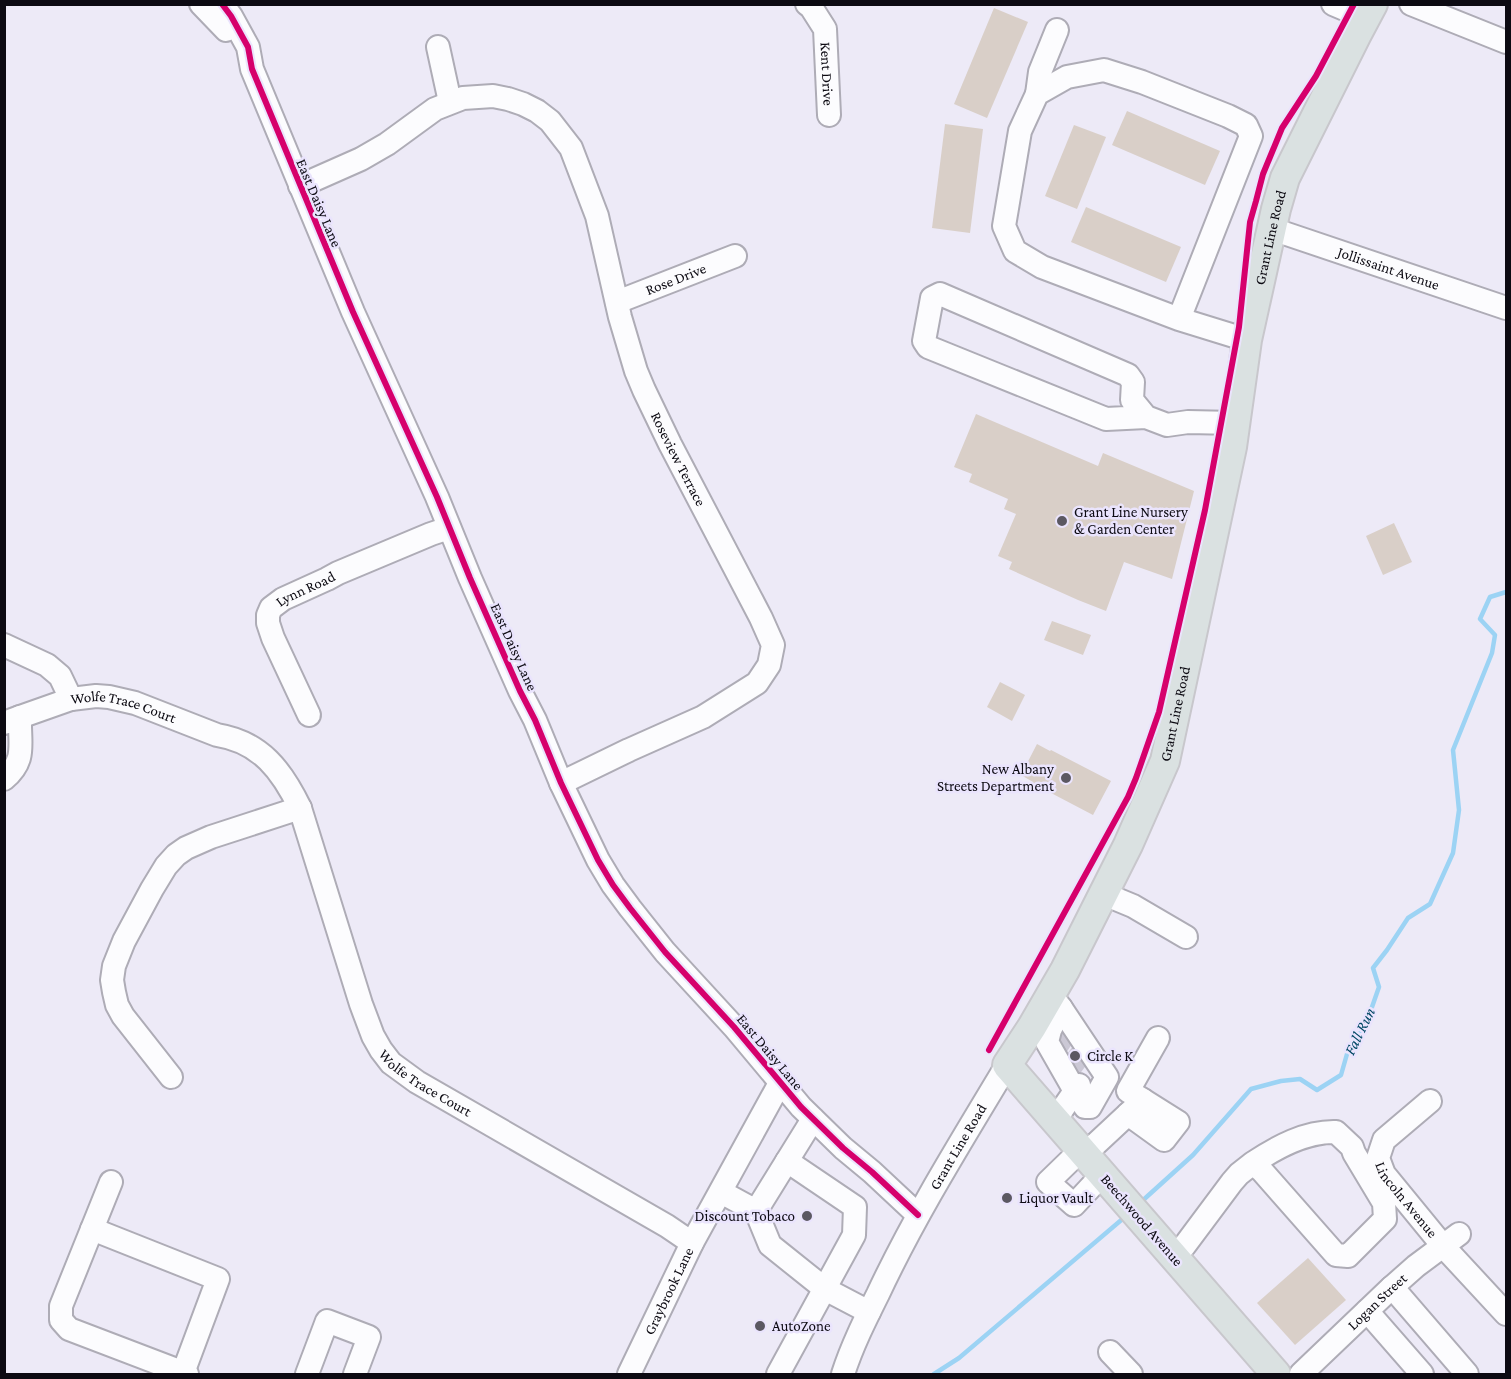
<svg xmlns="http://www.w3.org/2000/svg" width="1511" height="1379" font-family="'Crimson Pro',serif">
<rect width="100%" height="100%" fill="#edeaf7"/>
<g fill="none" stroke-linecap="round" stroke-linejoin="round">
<!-- stream -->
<g stroke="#9cd3f4" stroke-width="4.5">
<path d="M1141,1202L1193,1155L1251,1089L1281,1081L1300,1079L1317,1090L1341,1075L1349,1047L1365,1027L1379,987L1373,968L1387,950L1408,918L1430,904L1453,853L1459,810L1453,750L1492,653L1495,635L1480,619L1490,597L1506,592"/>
<path d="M934,1374L959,1358L1126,1216"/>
</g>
</g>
<!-- building -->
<g fill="#d9cfc8">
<path d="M994,8L1028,22L987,118L954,104Z"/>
<path d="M1127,111L1220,151L1205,185L1112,145Z"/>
<path d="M945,124L983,129L970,233L932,228Z"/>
<path d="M1074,125L1106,137L1077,209L1045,196Z"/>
<path d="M1086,207L1181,247L1166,282L1071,242Z"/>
<path d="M976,414L1098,466L1103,453L1194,491L1172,579L1124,562L1106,611L1078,600L1009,569L1012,562L998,556L1016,514L1004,509L1008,499L969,482L972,474L954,467Z"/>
<path d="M1394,523L1412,562L1383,575L1366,536Z"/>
<path d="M1052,621L1091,635L1083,655L1044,640Z"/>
<path d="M1000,682L1025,695L1012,721L987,707Z"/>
<path d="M1037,744L1050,751L1051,750L1111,781L1093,815L1032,783L1033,782L1021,775Z"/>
<path d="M1308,1258L1346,1300L1295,1345L1257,1303Z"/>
</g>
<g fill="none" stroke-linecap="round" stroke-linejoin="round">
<!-- minor-tunnel -->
<g stroke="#cbc8d5" stroke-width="22" stroke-dasharray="22 11" stroke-linecap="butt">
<path d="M1056,1048L1069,1029"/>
<path d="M1069,1070L1083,1051"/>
</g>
<defs>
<g id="minor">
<path d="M201,4L226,30"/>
<path d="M222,4L231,16L248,47L252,69L353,312L437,497L470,578L520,691L535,720L561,783L598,860L613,885L630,908L665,952L734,1027L801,1107L843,1148L872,1172L918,1215"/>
<path id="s1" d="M807,4L811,7L825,29L829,115"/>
<path d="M1333,4L1366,18"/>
<path d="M1411,4L1506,42"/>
<path d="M438,47L450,102"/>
<path d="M1037,94L1040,72L1057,30"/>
<path id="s2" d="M300,186L361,159L387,144L435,109L463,98L493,96L508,99L523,104L537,111L550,121L571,148L597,216L620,317L636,371L644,390L670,444L761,618L773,645L769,665L757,683L703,717L629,750L561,783"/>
<path id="s3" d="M1272,229L1506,308"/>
<path id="s4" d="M617,302L735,256"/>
<path d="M1179,319L1251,136L1246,125L1228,116L1142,82L1104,70L1067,77L1037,94L1020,131L1004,226L1015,251L1042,267L1179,319L1247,340"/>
<path d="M1146,417L1132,400L1133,382L1128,375L940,294L932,298L924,341L928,347L1106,419L1146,417L1167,425L1188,422L1235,423"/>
<path d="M4,645L47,665L60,676L71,699"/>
<path id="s5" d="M309,715L273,638L268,623V615L271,608L283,599L327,579L338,573L431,534L449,528"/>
<path id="s6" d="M20,717L71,699L96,696L109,697L135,703L217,735C261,742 282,771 300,808L361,1004L373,1036L381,1050L391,1063L417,1082L667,1226L692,1243"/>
<path d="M4,723L20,717C19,744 27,760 4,779"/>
<path d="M1104,894L1133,906L1186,937"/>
<path d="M1054,999L1061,1008L1050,1030L1047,1042L1075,1091L1055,1120"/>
<path d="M1061,1008L1107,1077L1090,1107H1085L1075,1091L1079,1085"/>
<path d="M171,1077L123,1016L117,1005L114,992L112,980L114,966L124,941L152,889L166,866L176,855L186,848L211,837L300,808"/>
<path id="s7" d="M1430,1101L1384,1140L1378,1158L1384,1174L1443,1246L1506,1314"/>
<path d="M1128,1114L1164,1140L1178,1122L1143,1100"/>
<path d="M1081,1150L1048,1182L1074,1205L1102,1175"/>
<path d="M1085,1154L1143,1100L1128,1091L1158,1038"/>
<path d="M111,1182L61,1306V1320L69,1329L187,1374"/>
<path d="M721,1192L756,1211L813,1119"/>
<path d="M756,1211L770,1245L825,1289L869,1312"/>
<path d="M92,1229L218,1279L183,1373"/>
<path d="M1174,1257L1185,1245L1232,1182L1239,1174L1253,1163L1262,1171L1336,1255L1348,1256L1385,1219L1384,1203L1354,1153L1352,1147L1336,1132C1306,1131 1277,1147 1253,1163"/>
<path d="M1392,1287L1467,1374"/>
<path d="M1367,1311L1422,1374"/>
<path d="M1110,1352L1131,1374"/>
<path d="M307,1374L327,1321L369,1337L355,1374"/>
<path id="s8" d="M629,1374L692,1243L780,1083"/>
<path d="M778,1374L854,1235L855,1207L787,1161"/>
<path id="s9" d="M843,1374C852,1346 865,1320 878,1294C915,1215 962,1140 1007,1065"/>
<path id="s10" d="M1301,1374L1390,1289L1416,1266L1459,1234"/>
</g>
<g id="major">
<path id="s11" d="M1276,1374L1007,1065L1032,1027L1065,970L1128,845L1165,761L1232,447L1247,340L1276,209L1285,178L1356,36L1373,4"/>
</g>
</defs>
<!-- minor casing -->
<use href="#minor" stroke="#aeacb6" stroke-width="26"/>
<!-- major casing -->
<use href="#major" stroke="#c8c7cc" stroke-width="32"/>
<!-- minor -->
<use href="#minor" stroke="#fcfcfe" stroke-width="22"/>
<!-- major -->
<use href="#major" stroke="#dae1e1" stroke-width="28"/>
<defs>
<g id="cycleway">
<path d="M222,4L231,16L248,47L252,69L353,312L437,497L470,578L520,691L535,720L561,783L598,860L613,885L630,908L665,952L734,1027L801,1107L843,1148L872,1172L918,1215"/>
<path d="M989,1050L1128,797L1136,778L1159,712L1205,510L1239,327L1250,222L1256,201L1263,174L1282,128L1316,76L1354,4"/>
</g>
</defs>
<!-- cycleway casing -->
<use href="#cycleway" stroke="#eae4fd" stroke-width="10"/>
<!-- cycleway -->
<use href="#cycleway" stroke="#d6006c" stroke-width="6"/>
</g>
<!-- markers -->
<g fill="#5b5862" stroke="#eae4fd" stroke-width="2">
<circle cx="1062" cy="521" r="6"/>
<circle cx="1066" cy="778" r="6"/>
<circle cx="1075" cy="1056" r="6"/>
<circle cx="1007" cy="1198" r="6"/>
<circle cx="807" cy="1216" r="6"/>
<circle cx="760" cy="1326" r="6"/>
</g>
<g text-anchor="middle" stroke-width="5" stroke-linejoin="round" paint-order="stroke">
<!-- street labels -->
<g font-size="15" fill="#0c0a12" stroke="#eae4fd">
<text dy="5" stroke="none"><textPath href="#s1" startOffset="76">Kent Drive</textPath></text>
<text transform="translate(319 203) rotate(67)" y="5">East Daisy Lane</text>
<text dy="5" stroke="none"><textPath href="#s11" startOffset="1287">Grant Line Road</textPath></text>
<text dy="5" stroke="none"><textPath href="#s3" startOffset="123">Jollissaint Avenue</textPath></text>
<text dy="5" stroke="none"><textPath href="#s4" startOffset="63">Rose Drive</textPath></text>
<text dy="5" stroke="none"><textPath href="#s2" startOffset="644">Roseview Terrace</textPath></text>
<text dy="5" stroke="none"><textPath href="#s5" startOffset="156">Lynn Road</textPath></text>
<text transform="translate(514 647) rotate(66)" y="5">East Daisy Lane</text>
<text dy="5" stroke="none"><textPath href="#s6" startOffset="108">Wolfe Trace Court</textPath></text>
<text dy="5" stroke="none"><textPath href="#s11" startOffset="801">Grant Line Road</textPath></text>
<text transform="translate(770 1052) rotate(50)" y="5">East Daisy Lane</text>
<text dy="5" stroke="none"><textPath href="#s6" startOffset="634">Wolfe Trace Court</textPath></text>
<text dy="5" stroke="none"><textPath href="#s9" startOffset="255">Grant Line Road</textPath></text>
<text dy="5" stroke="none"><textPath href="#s7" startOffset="130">Lincoln Avenue</textPath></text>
<text transform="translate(1142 1220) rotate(49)" y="5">Beechwood Avenue</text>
<text dy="5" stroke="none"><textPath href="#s8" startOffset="92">Graybrook Lane</textPath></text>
<text dy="5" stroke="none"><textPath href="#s10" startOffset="105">Logan Street</textPath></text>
</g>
<!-- poi labels -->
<g font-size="15" fill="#0c0a12" stroke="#eae4fd" text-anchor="start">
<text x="1074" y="517">Grant Line Nursery<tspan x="1074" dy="17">&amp; Garden Center</tspan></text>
<text x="1054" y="774" text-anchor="end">New Albany<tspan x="1054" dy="17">Streets Department</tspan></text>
<text x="1087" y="1061">Circle K</text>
<text x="1019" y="1203">Liquor Vault</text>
<text x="795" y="1221" text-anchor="end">Discount Tobaco</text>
<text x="772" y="1331">AutoZone</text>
</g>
<!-- water labels -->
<g font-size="16" font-style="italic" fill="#014764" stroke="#eae4fd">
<text transform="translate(1359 1031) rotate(-64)" y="6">Fall Run</text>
</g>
</g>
<!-- border -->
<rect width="1511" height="1379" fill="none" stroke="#0c0a12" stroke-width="12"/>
</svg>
